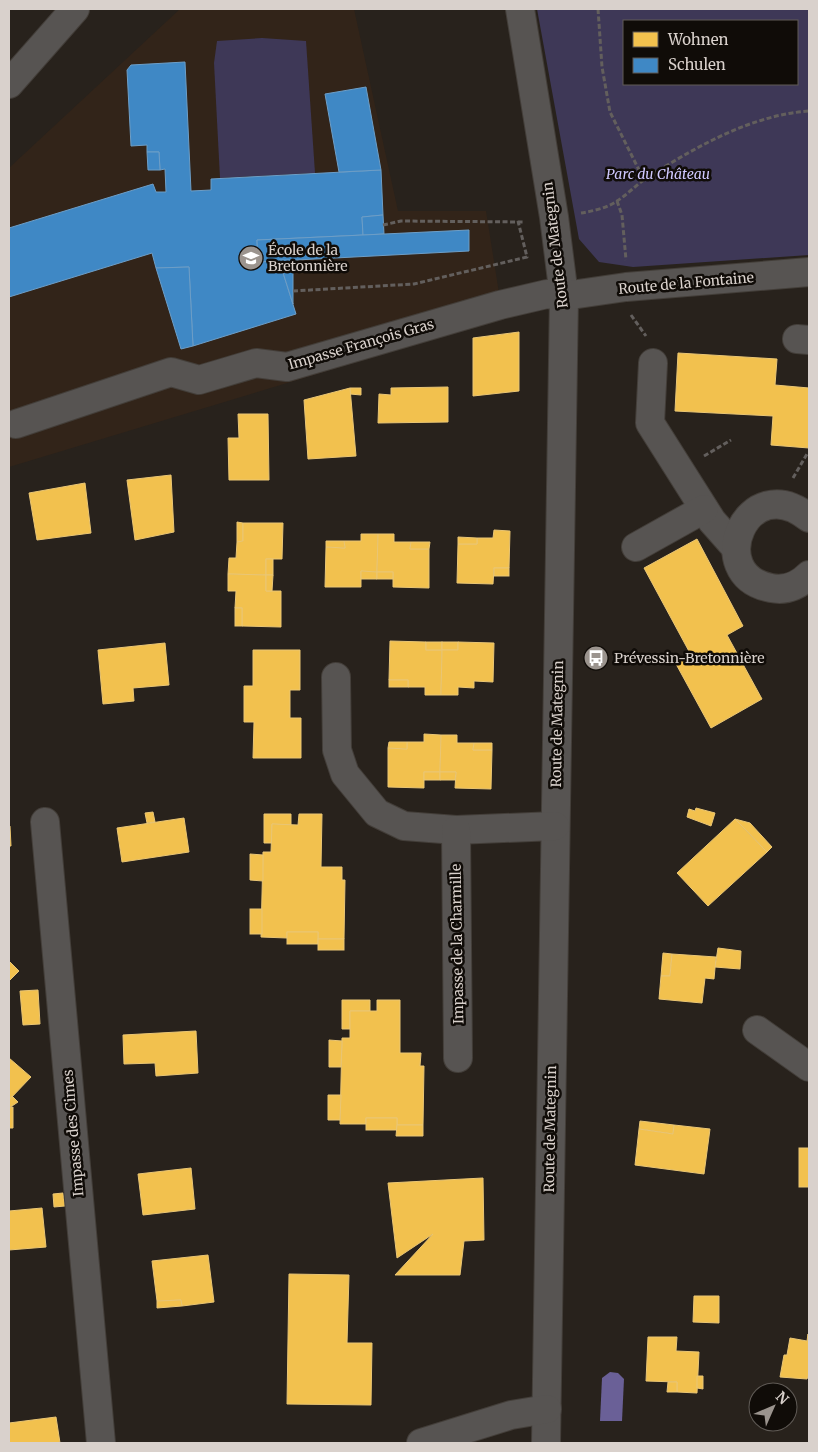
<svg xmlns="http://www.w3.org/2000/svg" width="818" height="1452" font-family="Merriweather,serif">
<rect width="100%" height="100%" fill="#28221c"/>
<!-- built -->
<path fill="#322419" d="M180,9H354L398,211H486L503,318L9,467V168Z"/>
<!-- green -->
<g fill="#3e3857" fill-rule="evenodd">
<path d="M537,9H809V255L633,267L599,262L579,239ZM797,21V84H624V21Z"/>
<path d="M262,38L306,41L315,173L220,178L214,63L217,41Z"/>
</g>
<!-- water -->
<path fill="#6a6097" d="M610,1372L618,1373L624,1379L622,1421H600L602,1378Z"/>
<!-- homes -->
<g fill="#f2c14e" stroke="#eac674">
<path d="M519,332V391L473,396V338Z"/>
<path d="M678,353L777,359L775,385L809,388V448L771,445L773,416L675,411Z"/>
<path d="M448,387V422L378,423L379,394L391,395V388Z"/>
<path d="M350,388H361V395L350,394Z"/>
<path d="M350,388L356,456L308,459L304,400Z"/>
<path d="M238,414H268L269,480H229L228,438H239Z"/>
<path d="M171,475L174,532L135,540L127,480Z"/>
<path d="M85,483L91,533L37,540L29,493Z"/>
<path d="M237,522L243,523V541L237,542Z"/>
<path d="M243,523H283L282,559H266V575L228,574L229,558H236L237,542L243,541Z"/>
<path d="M494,530L510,531L509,568H494L493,584L457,583L458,544H477V538H493Z"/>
<path d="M361,534H378L377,572L361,571V587H325L326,547L345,548L344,541H361Z"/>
<path d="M378,534H394V542H411L410,549H429V588L393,587V572H377Z"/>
<path d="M458,537L477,538V544H458Z"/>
<path d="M697,539L743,626L727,635L762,699L711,728L676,664L691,655L644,568Z"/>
<path d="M326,541H344L345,548L326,547Z"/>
<path d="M411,542H430L429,549H410Z"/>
<rect x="266" y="559" width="7" height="16"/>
<rect x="494" y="568" width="15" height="8"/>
<path d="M361,571L377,572V579H361Z"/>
<rect x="377" y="572" width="16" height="7"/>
<path d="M228,574L266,575V591H281V627L242,626V608H235L236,591H228Z"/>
<path d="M266,575H273L272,591H266Z"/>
<rect x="235" y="608" width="7" height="18"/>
<path d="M390,641L426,642V650H442L441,695H425V687H408V680H389Z"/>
<rect x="426" y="642" width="16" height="8"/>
<rect x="442" y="642" width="16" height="8"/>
<path d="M458,642L494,643L493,682L474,681V688L458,687V695H441L442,650H458Z"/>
<path d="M165,643L169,685L133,688L134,701L103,704L98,650Z"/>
<path d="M253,650H300V690H290V718H301V758H253L254,722H244V686H253Z"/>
<rect x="389" y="680" width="19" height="7"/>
<path d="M424,734L441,735L440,772H424V788L388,787V748L407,749V742H424Z"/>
<path d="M441,735H457V743H474L473,750H492L491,789L455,788L456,772H440Z"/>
<path d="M389,742H407V749L388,748Z"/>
<path d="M474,743H492V750H473Z"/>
<rect x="424" y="772" width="16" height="8"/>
<path d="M440,772H456L455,780H440Z"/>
<path d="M696,808L715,813L711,826L687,817L689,809L695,811Z"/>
<path d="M153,812L155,822L147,823L145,813Z"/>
<path d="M264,814H291V825L272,824V843H264Z"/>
<path d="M299,814H322L321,867H342V880H345L344,939H318V932H287V938L261,937L263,852H271L272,824L298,825Z"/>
<path d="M184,818L189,852L122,862L117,828Z"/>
<path d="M735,819L750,823L772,847L767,852Z"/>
<path d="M735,819L767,852L708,906L677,873Z"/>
<path d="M9,826H10L11,846H9Z"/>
<path d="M250,854L263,855V881L250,880Z"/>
<rect x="250" y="909" width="12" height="25"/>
<rect x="287" y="932" width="31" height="12"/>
<rect x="318" y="939" width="26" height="11"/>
<path d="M718,948L741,951L740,969L715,967Z"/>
<path d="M663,953L672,954L670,976H661Z"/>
<path d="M672,954L716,957L714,979L705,978L702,1003L659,999L661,976H670Z"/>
<path d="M9,961L19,971L9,981Z"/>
<path d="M38,990L40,1024L23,1025L20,991Z"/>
<path d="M342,1000H370V1011H350V1029H342Z"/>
<path d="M377,1000H400V1053H421L420,1066H424L423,1125H397V1118H366V1124H340L342,1038H350V1011H377Z"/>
<path d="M196,1031L198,1073L156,1076L155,1063L124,1064L123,1035Z"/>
<path d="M329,1040L342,1041L341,1067H329Z"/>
<path d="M9,1058L31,1077L9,1100Z"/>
<path d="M328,1095H341L340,1120H328Z"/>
<path d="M12,1096L18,1102L9,1108V1100Z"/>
<path d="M13,1107V1128H9V1108Z"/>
<rect x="366" y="1118" width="31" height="12"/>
<path d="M640,1121L674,1125L673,1134L639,1129Z"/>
<path d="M397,1125H423V1136H396Z"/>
<path d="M674,1125L710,1129L704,1174L635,1165L639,1129L673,1134Z"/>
<rect x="799" y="1148" width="10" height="39"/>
<path d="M191,1168L195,1209L143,1215L138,1174Z"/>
<path d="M483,1178L484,1240L464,1241L460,1275H395L433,1234L397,1258L388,1183Z"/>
<path d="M63,1193L65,1206L54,1207L53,1194Z"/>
<path d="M42,1208L46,1247L9,1250V1211Z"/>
<path d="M208,1255L214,1302L182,1306L181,1300L157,1301L152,1261Z"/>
<path d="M289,1274L349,1275L347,1343H372L371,1405L287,1404Z"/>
<path d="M694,1296H719V1323L693,1322Z"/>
<path d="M181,1300L182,1306L157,1308V1301Z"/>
<path d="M808,1334L809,1374L807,1379L780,1377L784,1355H787L790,1338L807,1341Z"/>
<path d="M648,1337H677L676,1351L699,1352L697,1393L677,1392V1382L646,1381Z"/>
<path d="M697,1376H703V1389L697,1388Z"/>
<path d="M668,1382H677V1392H667Z"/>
<path d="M56,1417L60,1443H9V1423Z"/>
</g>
<!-- schools -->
<g fill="#3f88c5" stroke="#6d9ec7">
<path d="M185,62L191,191L211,190V179L381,170L383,215L362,217L363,235L257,240L258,262L279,260L296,314L193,346L189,267L156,268L152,253L9,297V228L153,184L156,192H166L165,169L160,170L159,152H147V145L131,146L127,70L131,65Z"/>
<path d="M366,87L381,170L339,172L325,94Z"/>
<path d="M147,152H159L160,170H148Z"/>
<path d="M383,215L384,234L363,235L362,217Z"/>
<path d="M469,230V251L258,262L257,240Z"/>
<path d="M279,260H293V304Z"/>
<path d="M189,267L193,346L181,349L156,268Z"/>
</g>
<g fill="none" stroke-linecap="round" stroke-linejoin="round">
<defs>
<g id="minor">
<path d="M520,9L554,217L564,296L546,1443"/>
<path d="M9,84L75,9"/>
<path d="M797,339L809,340"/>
<path d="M653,363L650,423L712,521L735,547"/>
<path d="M16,424L171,372L199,380L256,363L287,367L500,305L547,294L564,296L626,287L809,272"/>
<path d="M809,518C747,467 702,575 771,588C786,591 799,585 809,575"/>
<path d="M636,547L704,509"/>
<path d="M336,677L337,750L345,774L377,813L404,826L456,830L555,826"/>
<path d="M45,822L101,1443"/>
<path d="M456,830L458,1058"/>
<path d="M757,1030L809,1067"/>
<path d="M421,1443L511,1415L547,1409"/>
</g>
</defs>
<!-- minor casing -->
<use href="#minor" stroke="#433e39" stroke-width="30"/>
<!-- path -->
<g stroke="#635f5d" stroke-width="3" stroke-dasharray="5 2.5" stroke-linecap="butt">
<path d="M598,9L602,67L610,112L644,180"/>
<path d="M617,201L622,215L626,260"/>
<path d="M581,213C593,211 607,208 617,201C628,194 637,184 648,177C696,147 751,115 809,111"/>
<path d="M383,225L401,221L524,222"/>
<path d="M293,291L414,284L527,257L518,221"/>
<path d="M631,315L646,336"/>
<path d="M704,456L731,440"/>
<path d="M793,478L807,454"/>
</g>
<!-- minor -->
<use href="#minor" stroke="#575452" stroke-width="28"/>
</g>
<!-- icons -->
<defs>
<symbol id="school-disc" viewBox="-11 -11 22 22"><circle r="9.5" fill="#9b948e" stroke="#100c08"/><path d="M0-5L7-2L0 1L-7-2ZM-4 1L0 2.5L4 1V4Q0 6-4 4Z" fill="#fff"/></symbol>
<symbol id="bus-disc" viewBox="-11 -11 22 22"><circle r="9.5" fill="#9b948e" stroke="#100c08"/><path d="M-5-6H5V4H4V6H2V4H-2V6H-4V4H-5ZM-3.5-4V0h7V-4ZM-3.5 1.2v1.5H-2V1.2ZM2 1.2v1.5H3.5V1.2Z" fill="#fff"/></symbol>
</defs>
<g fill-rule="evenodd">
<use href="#school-disc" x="237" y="244" width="28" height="28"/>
<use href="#bus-disc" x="582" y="644" width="28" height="28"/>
</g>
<g text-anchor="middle" stroke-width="5" stroke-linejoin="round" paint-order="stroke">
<!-- park labels -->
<g font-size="14" font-style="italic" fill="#d0c9ff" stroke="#100c08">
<text x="658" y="179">Parc du Château</text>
</g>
<!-- street labels -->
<g font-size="14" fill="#d9d1cc" stroke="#100c08">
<text transform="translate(555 245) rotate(-97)" y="5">Route de Mategnin</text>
<text transform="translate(686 283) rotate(-5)" y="5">Route de la Fontaine</text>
<text transform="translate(361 344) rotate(-16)" y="5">Impasse François Gras</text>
<text transform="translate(557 724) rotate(-89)" y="5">Route de Mategnin</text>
<text transform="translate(457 944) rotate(-91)" y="5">Impasse de la Charmille</text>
<text transform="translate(550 1129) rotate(-89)" y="5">Route de Mategnin</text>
<text transform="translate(73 1133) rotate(-95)" y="5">Impasse des Cimes</text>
</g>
<!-- poi labels -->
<g font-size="14" fill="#d9d1cc" stroke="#100c08" text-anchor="start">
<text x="268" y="255">École de la<tspan x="268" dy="16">Bretonnière</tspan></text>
<text x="614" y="663">Prévessin-Bretonnière</text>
</g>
</g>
<!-- border -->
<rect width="818" height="1452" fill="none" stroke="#d9d1cc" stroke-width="20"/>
<!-- legend -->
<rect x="623" y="20" width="175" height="65" fill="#100c08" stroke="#605b56"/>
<rect x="633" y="32" width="25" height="15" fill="#f2c14e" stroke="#605b56"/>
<text x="668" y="45" font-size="15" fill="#d9d1cc">Wohnen</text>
<rect x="633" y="58" width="25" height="15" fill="#3f88c5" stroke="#605b56"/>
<text x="668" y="70" font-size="15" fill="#d9d1cc">Schulen</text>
<!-- north arrow -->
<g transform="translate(773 1407) rotate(45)"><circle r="24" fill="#100c08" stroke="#605b56"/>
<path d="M0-4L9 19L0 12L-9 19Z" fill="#9b948e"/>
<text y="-8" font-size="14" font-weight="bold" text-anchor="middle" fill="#d9d1cc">N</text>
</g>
</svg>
